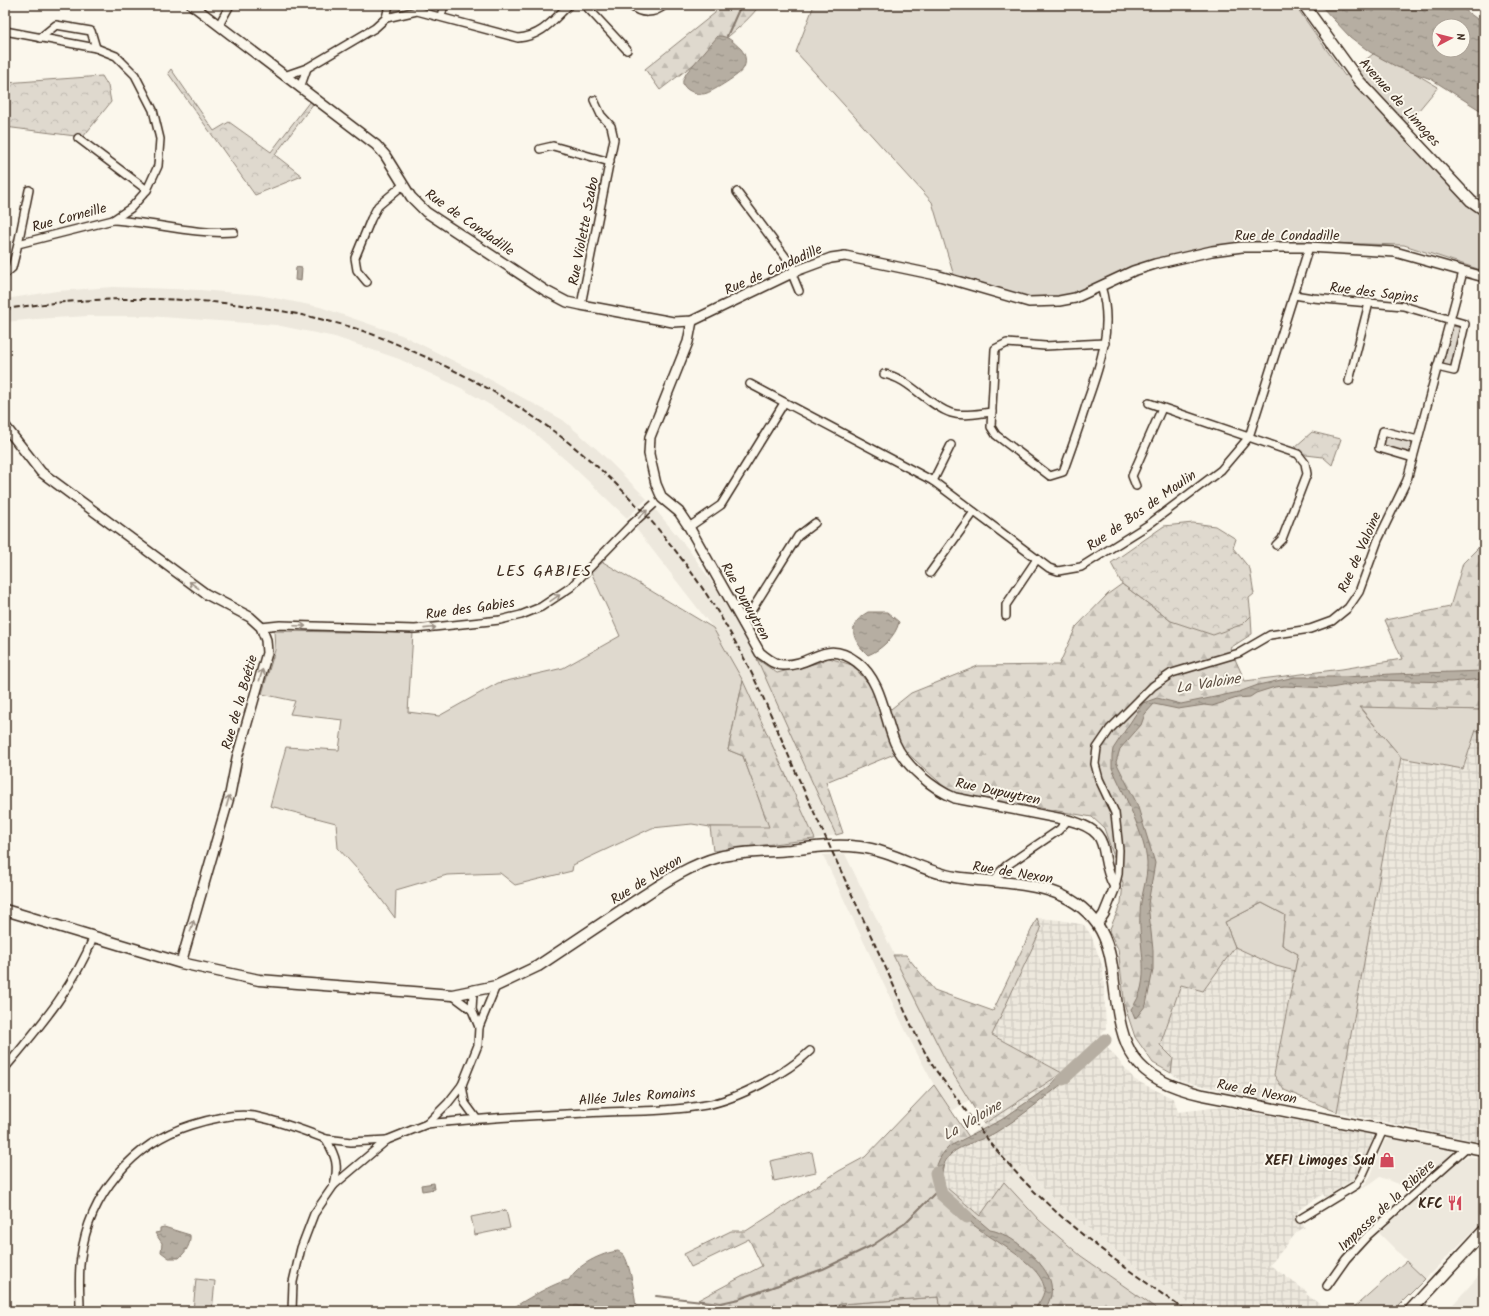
<svg xmlns="http://www.w3.org/2000/svg" width="1489" height="1316" font-family="Kalam,sans-serif">
<defs>
<pattern id="industrial-grid" width="8" height="8" patternUnits="userSpaceOnUse"><rect width="8" height="8" fill="#ede8dd"/><path d="M0 4h8M4 0v8" fill="none" stroke="#ccc7bd"/></pattern>
<pattern id="forest-firs" width="22" height="20" patternUnits="userSpaceOnUse"><rect width="22" height="20" fill="#dfd9ce"/><path d="M5 1l3.5 6h-7zM16 11l3.5 6h-7z" fill="#c0bab0"/></pattern>
<pattern id="park-crowns" width="20" height="18" patternUnits="userSpaceOnUse"><rect width="20" height="18" fill="#dfd9ce"/><path d="M2 6a3 3 0 1 1 6 0M12 15a3 3 0 1 1 6 0" fill="none" stroke="#c0bab0"/></pattern>
<pattern id="water-ripples" width="26" height="14" patternUnits="userSpaceOnUse"><rect width="26" height="14" fill="#b6aea2"/><path d="M2 4q2-2 4 0t4 0M15 11q2-2 4 0t4 0" fill="none" stroke="#958e83"/></pattern>
</defs>
<rect width="100%" height="100%" fill="#fbf7ec"/>
<filter id="ink" filterUnits="userSpaceOnUse"><feTurbulence type="fractalNoise" baseFrequency=".025" numOctaves="2"/><feDisplacementMap in="SourceGraphic" scale="8" xChannelSelector="R" yChannelSelector="G"/><feConvolveMatrix kernelMatrix="1 2 1 2 8 2 1 2 1" color-interpolation-filters="sRGB"/></filter>
<g filter="url(#ink)">
<!-- built -->
<g fill="#ede8dd">
<path d="M113,287L200,290L259,295L320,307L404,336L480,374L563,420L599,451L647,499L627,518L568,462L526,426L461,388L399,359L335,337L276,325L148,316H89L36,319L5,322V299L57,291Z"/>
<path d="M655,509L689,550L723,598L757,659L836,835L815,839L743,681L713,628L634,526Z"/>
<path d="M845,854L950,1069L969,1100L952,1111L934,1085L910,1040L823,855Z"/>
<path d="M1390,1138L1451,1151L1453,1156L1413,1190L1380,1177L1361,1190L1371,1175L1384,1142Z"/>
<path d="M1468,1156L1484,1159V1220L1425,1279L1379,1233L1460,1160Z"/>
<path d="M1022,1165L1056,1202L1131,1263L1201,1311H1160L1081,1256L1039,1220L1004,1182Z"/>
<path d="M1484,1270V1311H1447Z"/>
</g>
<!-- industrial -->
<g fill="url(#industrial-grid)">
<path d="M1476,730L1484,733V1141H1476L1337,1112L1401,757L1463,769Z"/>
<path d="M1037,918L1060,920L1084,925L1091,935L1103,968L1106,1028L1102,1033L1108,1048L1135,1080L1174,1099L1178,1112L1223,1107L1370,1134L1373,1138L1360,1171L1352,1180L1325,1197L1323,1194L1299,1210L1296,1215L1305,1227L1297,1232L1270,1265L1307,1292L1306,1294L1322,1306L1325,1311H1201L1131,1263L1056,1202L1022,1165L1004,1182L980,1217L940,1182L946,1155L984,1124L1062,1073L992,1035L1041,929Z"/>
<path d="M1235,947L1276,966L1295,971L1274,1075L1284,1090L1269,1101L1182,1081L1171,1073L1173,1058L1160,1045L1181,985L1203,991Z"/>
</g>
<!-- grass -->
<g fill="#dfd9ce" stroke="#8d8276">
<path d="M814,5H1295L1345,76L1377,51L1438,87L1399,134L1484,218V264L1481,270L1404,245L1246,241L1173,255L1072,295L1055,299H1033L954,276L932,202L796,52Z"/>
<path d="M1453,326L1461,328L1451,367L1443,364Z"/>
<path d="M1385,435L1412,443L1409,453L1382,446Z"/>
<path d="M603,562L713,628L743,681L728,750L743,756L770,828L710,827L692,824L652,828L573,865L572,871L515,885L500,873L447,875L396,890L395,918L367,880L338,848L336,823L270,806L286,747L339,750L343,720L290,714L295,701L262,694L275,650L274,631L413,633L408,712L439,716L498,683L563,668L620,636L591,572Z"/>
<path d="M1359,706L1484,710V733L1476,730L1463,769L1401,758Z"/>
<path d="M1262,903L1285,915L1282,945L1298,954L1295,971L1276,966L1235,947L1225,922Z"/>
<path d="M812,1152L816,1172L774,1181L770,1161Z"/>
<path d="M506,1210L510,1228L475,1235L471,1217Z"/>
<path d="M1406,1261L1425,1279L1393,1311H1350Z"/>
<path d="M196,1279L215,1281L212,1311H193Z"/>
<path d="M939,1297L941,1311H821L841,1304Z"/>
</g>
<!-- forest -->
<g fill="url(#forest-firs)" stroke="#8d8276">
<path d="M717,5H759C752,22 679,75 660,90L645,69L715,13Z"/>
<path d="M1484,542V710L1359,707L1401,757L1337,1112L1284,1090L1274,1075L1298,954L1282,945L1285,915L1262,903L1225,922L1235,947L1203,991L1181,985L1160,1045L1173,1058L1171,1073L1153,1063L1135,1037L1125,1007L1118,949L1109,931L1121,903L1123,883L1104,828L1092,817L950,792L904,750L826,782L843,833L836,835L757,659L777,673L817,663L829,658L852,665L891,709L911,693L978,666L1059,665L1076,627L1108,594L1122,584L1171,621L1243,624L1251,616L1252,634L1230,648L1245,681L1342,669L1402,659L1385,620L1450,607L1463,563Z"/>
<path d="M743,681L815,839L713,851L710,827H769L743,756L728,750Z"/>
<path d="M1037,918L1041,929L992,1035L1062,1073L984,1124L950,1069L893,955H906L934,990L993,1011Z"/>
<path d="M934,1085L969,1137L946,1155L940,1182L980,1216L1004,1182L1039,1220L1081,1256L1160,1311H941L939,1297L841,1304L821,1311H733L698,1300L762,1266L749,1239L691,1267L684,1254L731,1231H746L839,1171L865,1157Z"/>
</g>
<!-- park -->
<g fill="url(#park-crowns)" stroke="#8d8276">
<path d="M171,69L214,131L229,122L271,152L310,101L313,104L275,155L302,176L255,195L168,73Z"/>
<path d="M102,76L108,86L111,102L83,137L5,127V83Z"/>
<path d="M1312,432L1341,439L1332,465L1323,457L1306,455L1295,447Z"/>
<path d="M1193,523L1215,526L1236,539L1233,548L1250,569L1254,594L1249,598L1251,616L1243,624L1213,635L1171,621L1122,584L1111,563L1164,526Z"/>
</g>
<!-- water -->
<g fill="url(#water-ripples)" stroke="#85796d" fill-rule="evenodd">
<path d="M1320,5H1458L1484,24V119L1483,112L1431,79L1397,67L1370,52L1350,37ZM1439,26H1463V50H1439Z"/>
<path d="M718,36C729,36 733,42 741,49C746,55 747,63 743,69C741,74 713,91 707,93C701,96 686,92 683,84C682,80 685,76 687,72Z"/>
<path d="M296,267L302,268L301,281L295,280Z"/>
<path d="M868,612H887L899,622C896,636 881,650 868,655C853,641 845,625 868,612Z"/>
<path d="M1484,671V679L1450,682L1375,680L1331,688L1284,686L1275,687L1256,693L1250,697L1237,698L1212,706L1204,705L1178,709L1154,704L1145,714L1141,725L1120,749L1116,762L1137,804L1155,863L1148,904L1153,950V970L1146,1005L1135,1019L1131,1009C1153,981 1138,947 1140,914C1140,897 1148,879 1147,863C1146,838 1123,792 1112,768V756L1113,749L1143,703L1157,698L1181,704L1239,692L1258,685L1295,677H1346L1391,674Z"/>
<path d="M1075,1066L1079,1070C1053,1091 1022,1117 993,1134C980,1141 962,1144 951,1154C941,1164 937,1181 946,1192L990,1230C1009,1232 1048,1264 1051,1284C1053,1294 1049,1303 1044,1311H1034C1038,1304 1046,1294 1044,1286C1038,1262 993,1241 975,1226C961,1214 949,1200 936,1187C933,1171 938,1156 950,1146L1001,1120L1050,1086L1062,1073Z"/>
<path d="M434,1183L435,1189L422,1191L421,1185Z"/>
<path d="M164,1227L190,1235C191,1244 186,1252 179,1258H169L161,1252L162,1243L155,1233L160,1232V1228Z"/>
<path d="M618,1251C618,1251 623,1254 623,1254C630,1262 636,1300 636,1311H509C519,1303 557,1281 569,1280C577,1265 601,1253 618,1251Z"/>
<path d="M104,1306L121,1311H97L98,1307Z"/>
</g>
<g fill="none" stroke-linecap="round" stroke-linejoin="round">
<!-- stream -->
<g stroke="#85796d" stroke-width="2">
<path d="M727,36L741,5"/>
<path d="M656,1296L721,1303L739,1299L823,1269L873,1245L904,1224L940,1188"/>
</g>
<!-- river -->
<g stroke="#b6aea2" stroke-width="13">
<path d="M1063,1079L1105,1040"/>
<path d="M936,1173L941,1194L967,1217"/>
</g>
<defs>
<g id="minor">
<path d="M585,5L627,50"/>
<path d="M630,5C641,15 654,14 665,5"/>
<path d="M441,16L444,5"/>
<path d="M386,18L417,11L518,38C542,36 553,20 569,5"/>
<path d="M219,25L230,5"/>
<path d="M5,31L96,48L116,56L135,75L153,110L160,139L158,166L147,190L131,208L113,220L18,244L12,268L5,274"/>
<path d="M40,38L56,25L91,31L96,48"/>
<path d="M307,68L375,28L386,18L389,5"/>
<path d="M284,76L307,68L300,88"/>
<path d="M78,138L147,190"/>
<path d="M540,149L553,146L610,162"/>
<path d="M737,192L796,271"/>
<path d="M113,220C153,222 193,235 234,232"/>
<path d="M18,244L29,190"/>
<path d="M792,274L799,291"/>
<path d="M367,282L357,270L355,258L371,219L378,206L403,185"/>
<path d="M1101,286C1114,328 1100,366 1086,405C1079,428 1071,450 1063,472L1050,476L996,435L991,427L995,349L1007,343L1045,346L1105,343"/>
<path d="M1294,295L1313,298L1403,306L1465,324L1454,371L1437,367"/>
<path d="M581,305L614,139L611,126L601,115L594,100"/>
<path d="M884,374C909,378 927,405 951,413C963,417 980,413 992,412"/>
<path d="M1349,381L1369,303"/>
<path d="M750,384L933,481L1049,568L1058,571L1081,567L1148,525L1221,470L1249,437L1309,247"/>
<path d="M1149,403L1298,454L1305,463L1307,474L1282,539L1276,545"/>
<path d="M1413,458L1379,448L1383,431L1418,440"/>
<path d="M933,481L951,445"/>
<path d="M1136,486L1132,476L1162,408"/>
<path d="M689,527L721,505L784,403"/>
<path d="M930,573L974,512"/>
<path d="M1006,616V605L1037,559"/>
<path d="M743,624L798,536L815,523"/>
<path d="M261,627L280,625L415,629L500,620L521,615L541,607L571,587L631,525"/>
<path d="M995,883L999,873L1006,866L1059,830L1068,820"/>
<path d="M1115,887L1118,874L1119,850L1115,813L1099,779L1095,764L1097,748L1110,729L1153,686L1172,673L1239,653L1270,635L1310,629L1332,621L1348,608L1359,592L1378,540L1407,480L1463,272"/>
<path d="M452,995L472,1010L479,1027"/>
<path d="M472,1010L473,992"/>
<path d="M5,1068C40,1026 74,987 94,936"/>
<path d="M462,1085L465,1103L476,1118"/>
<path d="M427,1124C486,1117 546,1115 606,1112C639,1111 673,1111 706,1105C738,1099 787,1073 810,1051"/>
<path d="M334,1185C339,1165 336,1157 326,1139L351,1142L387,1140"/>
<path d="M1300,1219L1356,1185L1363,1174L1383,1130"/>
<path d="M1327,1286L1346,1259L1368,1235L1467,1147"/>
<path d="M80,1311C80,1293 78,1274 81,1257C89,1195 133,1143 191,1125C210,1119 234,1113 254,1116C278,1121 303,1130 326,1139"/>
<path d="M292,1311L293,1282L301,1248L314,1214L334,1185L387,1140L427,1124L448,1103L462,1085L478,1045L479,1027L496,986"/>
</g>
<g id="tertiary">
<path d="M192,5L376,145L385,155L411,197L426,212L546,291L567,302L581,305L673,322L692,321L796,271L831,258L845,256L936,275L1029,302L1059,301L1075,298L1133,271L1155,264L1212,251L1242,247H1309L1395,252L1484,277"/>
<path d="M692,321L688,342L650,437L649,454L656,484L662,498L679,512L689,527L760,653C767,658 774,665 783,665C814,666 825,638 857,662C882,681 884,717 895,743C905,766 933,789 955,798L1068,820C1118,833 1095,853 1115,887L1104,914L1097,924"/>
<path d="M5,426L41,472L206,594L250,617L261,627L266,640L267,653L237,758L230,794L181,963"/>
</g>
<g id="secondary">
<path d="M1304,5L1359,81L1471,201L1484,210"/>
<path d="M5,910L181,963L259,980L452,995L496,986L538,966C569,945 600,925 631,904C659,886 686,866 719,857C741,851 767,852 790,850C813,847 837,844 860,847C892,851 924,872 955,877C1004,885 1065,878 1097,924C1109,942 1112,962 1114,983C1122,1052 1131,1078 1203,1095L1484,1150"/>
</g>
<path id="primary" d="M1410,1311L1484,1231"/>
</defs>
<!-- minor casing -->
<use href="#minor" stroke="#3b2a1e" stroke-width="10"/>
<!-- tertiary casing -->
<use href="#tertiary" stroke="#3b2a1e" stroke-width="12"/>
<!-- secondary casing -->
<use href="#secondary" stroke="#3b2a1e" stroke-width="13"/>
<!-- primary casing -->
<use href="#primary" stroke="#3b2a1e" stroke-width="14"/>
<!-- minor -->
<use href="#minor" stroke="#fbf7ec" stroke-width="7"/>
<!-- tertiary -->
<use href="#tertiary" stroke="#fbf7ec" stroke-width="9"/>
<!-- secondary -->
<use href="#secondary" stroke="#fbf7ec" stroke-width="10"/>
<!-- primary -->
<use href="#primary" stroke="#fbf7ec" stroke-width="11"/>
<!-- rail -->
<path stroke="#3b2a1e" stroke-width="2" stroke-dasharray="6 3" stroke-linecap="butt" d="M5,309C112,293 227,295 332,322C362,329 391,341 419,354C567,419 670,517 745,660C764,697 780,736 797,775C824,834 851,893 878,951C896,989 911,1030 933,1066C940,1077 950,1088 958,1100C986,1139 1016,1176 1052,1208C1093,1246 1140,1278 1186,1311"/>
<defs>
<path id="minor-bridge" d="M631,525L654,504"/>
</defs>
<!-- minor-bridge casing -->
<use href="#minor-bridge" stroke="#3b2a1e" stroke-width="10" stroke-linecap="butt"/>
<!-- minor-bridge -->
<use href="#minor-bridge" stroke="#fbf7ec" stroke-width="7"/>
</g>
<!-- one-way arrows -->
<defs><path id="oneway-shaft" d="M-6 0H5M1.5-3L5.5 0L1.5 3" fill="none" stroke-width="1.6" stroke-linecap="round" stroke-linejoin="round"/></defs>
<g stroke="#9b9085">
<use href="#oneway-shaft" transform="translate(643 514) rotate(-43)"/>
<use href="#oneway-shaft" transform="translate(194 585) rotate(-144)"/>
<use href="#oneway-shaft" transform="translate(555 598) rotate(-34)"/>
<use href="#oneway-shaft" transform="translate(300 626) rotate(2)"/>
<use href="#oneway-shaft" transform="translate(430 628) rotate(-6)"/>
<use href="#oneway-shaft" transform="translate(261 675) rotate(-74)"/>
<use href="#oneway-shaft" transform="translate(228 801) rotate(-74)"/>
<use href="#oneway-shaft" transform="translate(192 926) rotate(-74)"/>
</g>
</g>
<!-- icons -->
<defs>
<symbol id="shop-bare" viewBox="-9 -9 18 18"><path d="M-5-2.5h2.3a2.7 3.5 0 0 1 5.4 0H5L5.5 6h-11ZM-1.5-2.5h3a1.5 2.3 0 0 0-3 0Z" fill="#d1495b" stroke="#fbf7ec" stroke-width="2.5" paint-order="stroke"/></symbol>
<symbol id="restaurant-bare" viewBox="-9 -9 18 18"><path d="M-5-6h1v4h1v-4h1v4h1v-4h1v5L-1.5 .5V6h-2V.5L-5-1ZM5-6V6H3V1.5H1.5Q1.5-4 5-6Z" fill="#d1495b" stroke="#fbf7ec" stroke-width="2.5" paint-order="stroke"/></symbol>
</defs>
<g fill-rule="evenodd">
<use href="#shop-bare" x="1376" y="1149" width="22" height="22"/>
<use href="#restaurant-bare" x="1444" y="1192" width="22" height="22"/>
</g>
<g text-anchor="middle" stroke-width="4" stroke-linejoin="round" paint-order="stroke">
<!-- street labels -->
<g font-size="14" fill="#3b2a1e" stroke="#fbf7ec">
<text transform="translate(1400 102) rotate(48)" y="5">Avenue de Limoges</text>
<text transform="translate(69 217) rotate(-15)" y="5">Rue Corneille</text>
<text transform="translate(470 222) rotate(35)" y="5">Rue de Condadille</text>
<text transform="translate(583 231) rotate(-79)" y="5">Rue Violette Szabo</text>
<text x="1287" y="240">Rue de Condadille</text>
<text transform="translate(773 269) rotate(-24)" y="5">Rue de Condadille</text>
<text transform="translate(1374 292) rotate(7)" y="5">Rue des Sapins</text>
<text transform="translate(1141 510) rotate(-35)" y="5">Rue de Bos de Moulin</text>
<text transform="translate(1359 552) rotate(-66)" y="5">Rue de Valoine</text>
<text transform="translate(746 601) rotate(61)" y="5">Rue Dupuytren</text>
<text transform="translate(470 608) rotate(-8)" y="5">Rue des Gabies</text>
<text transform="translate(239 702) rotate(-74)" y="5">Rue de la Boétie</text>
<text transform="translate(998 791) rotate(12)" y="5">Rue Dupuytren</text>
<text transform="translate(1013 872) rotate(9)" y="5">Rue de Nexon</text>
<text transform="translate(646 879) rotate(-32)" y="5">Rue de Nexon</text>
<text transform="translate(1257 1091) rotate(11)" y="5">Rue de Nexon</text>
<text transform="translate(637 1096) rotate(-4)" y="5">Allée Jules Romains</text>
<text transform="translate(1386 1205) rotate(-43)" y="5">Impasse de la Ribière</text>
</g>
<!-- poi labels -->
<g font-size="14" font-weight="bold" fill="#3b2a1e" stroke="#fbf7ec" text-anchor="end">
<text x="1375" y="1165">XEFI Limoges Sud</text>
<text x="1443" y="1208">KFC</text>
</g>
<!-- water labels -->
<g font-size="15" font-style="italic" fill="#605246" stroke="#fbf7ec">
<text transform="translate(1208 683) rotate(-9)" y="5">La Valoine</text>
<text transform="translate(972 1120) rotate(-30)" y="5">La Valoine</text>
</g>
<!-- quarter labels -->
<g font-size="16" letter-spacing="1" fill="#3b2a1e" stroke="#fbf7ec">
<text x="544" y="576">LES GABIES</text>
</g>
</g>
<!-- margin -->
<rect width="1489" height="1316" fill="none" stroke="#fbf7ec" stroke-width="20"/>
<rect x="10" y="10" width="1469" height="1296" fill="none" stroke="#3b2a1e" stroke-width="1.5" filter="url(#ink)"/>
<!-- north arrow -->
<g transform="translate(1451 38) rotate(83)"><circle r="19" fill="#fbf7ec" stroke="#aea59a"/>
<path d="M0-3L7 15L0 10L-7 15Z" fill="#d1495b"/>
<text y="-6" font-size="11" font-weight="bold" text-anchor="middle" fill="#3b2a1e">N</text>
</g>
</svg>
